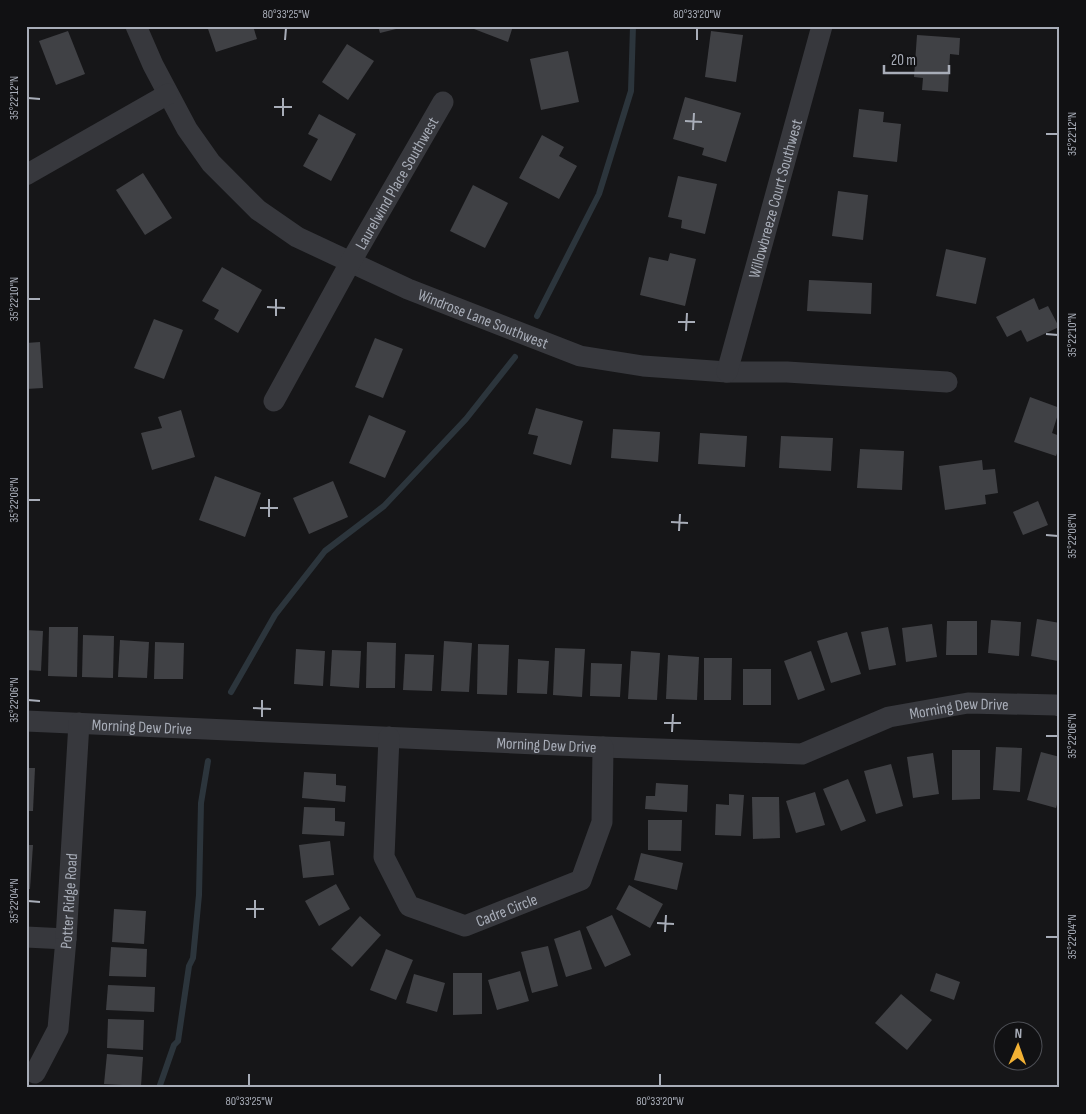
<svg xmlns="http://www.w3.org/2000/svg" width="1086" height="1114" font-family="'Sofia Sans Condensed',sans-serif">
<rect width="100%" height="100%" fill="#161618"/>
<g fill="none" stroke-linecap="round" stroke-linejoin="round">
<!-- stream -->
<g stroke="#2c353c" stroke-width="6">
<path d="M537,316L599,194L631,91L633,26"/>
<path d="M231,692L275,615L325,551L384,506L466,419L515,357"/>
<path d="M159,1088L174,1045L178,1041L189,966L193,958L199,895L201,803L208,761"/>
</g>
</g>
<!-- building -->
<g fill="#404145">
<path d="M207,26H253L257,39L216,52Z"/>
<path d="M378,26H404V27L380,33Z"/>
<path d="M475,26H513L508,42L474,29Z"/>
<path d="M68,31L85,74L56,85L39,41Z"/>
<path d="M711,31L743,35L736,82L705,77Z"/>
<path d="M917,35L960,38L959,55L950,54L948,92L922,90L923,78L914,77Z"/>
<path d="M347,44L374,61L348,100L322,82Z"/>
<path d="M568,51L579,102L541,110L530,59Z"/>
<path d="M685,97L741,113L726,162L702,155L704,148L673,139Z"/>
<path d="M859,109L884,112L883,122L901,124L897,162L853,157Z"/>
<path d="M319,114L356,134L331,181L303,166L318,139L308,134Z"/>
<path d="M542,135L564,147L559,156L577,166L559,199L519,178Z"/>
<path d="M143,173L172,218L145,235L116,190Z"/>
<path d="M678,176L717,184L705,234L681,228L682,220L668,217Z"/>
<path d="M473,185L508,203L485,248L450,231Z"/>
<path d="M838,191L868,195L863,240L832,236Z"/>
<path d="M946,249L986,258L976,304L936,296Z"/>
<path d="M670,253L696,259L685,306L640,295L649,257L668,261Z"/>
<path d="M222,267L262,290L238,333L214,319L219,310L202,301Z"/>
<path d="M809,280L872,283L871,314L807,311Z"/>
<path d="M1034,298L1039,310L1048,306L1059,327L1027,342L1021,330L1007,337L996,317Z"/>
<path d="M154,319L183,330L164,379L134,368Z"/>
<path d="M375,338L403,349L383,398L355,387Z"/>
<path d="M40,342L43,388L26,389V343Z"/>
<path d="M1030,397L1060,408L1052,433L1060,436V445L1056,456L1014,442Z"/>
<path d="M536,408L583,421L571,465L533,454L538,436L528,434Z"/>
<path d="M181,410L195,457L152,470L141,433L162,428L158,417Z"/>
<path d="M369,415L406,431L385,478L349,463Z"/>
<path d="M613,429L660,432L658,462L611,458Z"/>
<path d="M700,433L747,436L745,467L698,464Z"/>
<path d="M781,436L833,438L831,471L779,468Z"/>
<path d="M860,449L904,451L902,490L857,488Z"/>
<path d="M982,460L983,470L995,469L998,493L985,495L986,504L945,510L939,466Z"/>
<path d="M215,476L261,493L245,537L199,520Z"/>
<path d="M333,481L348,517L309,534L293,498Z"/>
<path d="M1038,501L1048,525L1023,535L1013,512Z"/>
<path d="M1037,619L1060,623L1058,661L1031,656Z"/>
<path d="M991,620L1021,622L1019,656L988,653Z"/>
<path d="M947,621H977V655H946Z"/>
<path d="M932,624L937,657L906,662L902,628Z"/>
<path d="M49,627H78L77,677L48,676Z"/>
<path d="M888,627L896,665L869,670L861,632Z"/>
<path d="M26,630L43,631L41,671L26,670Z"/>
<path d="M847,632L861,674L831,683L817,641Z"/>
<path d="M83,635L114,636L113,678L82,677Z"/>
<path d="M120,640L149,642L147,678L118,677Z"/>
<path d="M444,641L472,643L469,692L441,691Z"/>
<path d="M155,642L184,643L183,679H154Z"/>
<path d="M367,642L396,643L395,688H366Z"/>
<path d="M478,644L509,645L507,695L477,694Z"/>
<path d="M555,648L585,649L582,697L553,695Z"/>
<path d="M296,649L325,651L323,686L294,684Z"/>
<path d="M332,650L361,651L359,688L330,686Z"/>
<path d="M631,651L660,653L657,700L628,699Z"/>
<path d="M811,651L825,690L798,700L784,661Z"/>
<path d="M405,654L434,655L432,691L403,690Z"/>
<path d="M668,655L699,657L697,700L666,699Z"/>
<path d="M704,658H732L731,700H704Z"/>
<path d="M518,659L549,661L547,694L517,693Z"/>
<path d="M591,663L622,664L620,697L590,696Z"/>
<rect x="743" y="669" width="28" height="36"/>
<path d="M996,747L1022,748L1020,792L993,790Z"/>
<path d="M952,750H980V799L952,800Z"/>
<path d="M1041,752L1060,757V794L1056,808L1027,800Z"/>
<path d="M933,753L939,794L913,798L907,757Z"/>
<path d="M891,764L903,806L876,814L864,771Z"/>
<path d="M26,768H35L33,811H26Z"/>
<path d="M304,772L336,774V785L346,786L345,802L302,798Z"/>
<path d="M848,779L866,821L841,831L823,789Z"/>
<path d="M656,783L688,785L687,812L645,809L646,796H655Z"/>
<path d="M815,792L825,825L796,833L786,801Z"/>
<path d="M729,794L744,795L741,836L715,835L716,804L729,805Z"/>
<path d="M752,797H779L780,838L753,839Z"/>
<path d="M304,807L335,808V821L345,822L344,836L302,834Z"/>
<path d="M648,820H682L681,851L648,850Z"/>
<path d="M330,841L334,875L303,878L299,845Z"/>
<path d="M26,845H33L30,889H26Z"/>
<path d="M641,853L683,863L677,890L634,880Z"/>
<path d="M336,884L350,909L319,926L305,901Z"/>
<path d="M629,885L663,904L650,928L616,909Z"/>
<path d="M114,909L146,911L144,944L112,942Z"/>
<path d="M612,915L631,955L605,967L586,927Z"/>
<path d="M360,916L381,935L352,967L331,949Z"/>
<path d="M580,930L592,969L566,977L554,939Z"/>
<path d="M548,946L558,986L532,993L521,952Z"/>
<path d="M111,947L147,949L146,977L109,976Z"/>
<path d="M386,949L413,960L396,1000L370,990Z"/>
<path d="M520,971L529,1001L497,1010L488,980Z"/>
<path d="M453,973H482V1014L453,1015Z"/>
<path d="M936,973L960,982L954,1000L930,991Z"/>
<path d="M414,974L445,983L437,1012L406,1003Z"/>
<path d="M108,985L155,987L154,1012L106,1010Z"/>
<path d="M901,994L932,1020L907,1050L875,1023Z"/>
<path d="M108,1019L144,1020L143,1050L107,1048Z"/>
<path d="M107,1054L143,1057L141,1086L104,1084Z"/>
</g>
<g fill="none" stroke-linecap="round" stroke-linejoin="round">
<!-- minor -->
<g stroke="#37383d" stroke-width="21">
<path id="s1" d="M136,26L153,65L187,129L211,163L258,210L297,237L408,289L580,356L643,366L727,372H787L947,382"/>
<path d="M26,175L168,94"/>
<path id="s2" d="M727,372L822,26"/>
<path id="s3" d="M274,401L350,263L443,102"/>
<path id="s4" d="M26,721L603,747L802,754L889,717L968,703L1056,705L1060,706"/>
<path id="s5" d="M389,737L384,857L409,906L465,926L581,880L602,822L603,747"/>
<path d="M26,937L66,939"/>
<path id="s6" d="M35,1073L58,1029L66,939L79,723"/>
</g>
</g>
<!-- ticks -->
<path fill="none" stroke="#a8adb8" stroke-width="2" d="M285,40L286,28M697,40V28M28,98L40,99M274,107H292M283,116V98M685,121L702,122M693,130L694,113M1046,134H1058M28,299H40M267,307L285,308M276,316V299M678,322H695M686,331L687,313M1046,334L1058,335M28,500H40M260,508H278M269,517V499M671,522L688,523M679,531L680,514M1046,535L1058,536M28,700L40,701M253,708L271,709M262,717V700M664,723H681M672,732L673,714M1046,736H1058M28,901L40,902M246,909H264M255,918V900M657,923L674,924M665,932L666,915M1046,937H1058M249,1086V1074M660,1086V1074"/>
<g text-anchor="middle" stroke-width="4.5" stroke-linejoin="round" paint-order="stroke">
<!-- street labels -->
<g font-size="16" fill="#a8adb8" stroke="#111113">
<text dy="6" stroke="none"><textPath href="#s3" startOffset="250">Laurelwind Place Southwest</textPath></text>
<text dy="6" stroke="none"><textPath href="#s2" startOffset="180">Willowbreeze Court Southwest</textPath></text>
<text dy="6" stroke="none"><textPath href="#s1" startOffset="474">Windrose Lane Southwest</textPath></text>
<text dy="6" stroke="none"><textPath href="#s4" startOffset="942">Morning Dew Drive</textPath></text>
<text dy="6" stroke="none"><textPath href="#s4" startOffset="116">Morning Dew Drive</textPath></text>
<text dy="6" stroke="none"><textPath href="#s4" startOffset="521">Morning Dew Drive</textPath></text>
<text dy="6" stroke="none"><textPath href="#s6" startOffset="178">Potter Ridge Road</textPath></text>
<text dy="6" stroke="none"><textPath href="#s5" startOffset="279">Cadre Circle</textPath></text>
</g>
</g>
<!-- border -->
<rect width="1086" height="1114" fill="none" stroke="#111113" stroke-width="55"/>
<!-- north arrow -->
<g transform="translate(1018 1046) rotate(2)"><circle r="24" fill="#111113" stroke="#4d4f55"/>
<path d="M0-4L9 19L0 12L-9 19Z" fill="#f2b134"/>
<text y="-8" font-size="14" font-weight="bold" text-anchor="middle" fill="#a8adb8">N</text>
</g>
<!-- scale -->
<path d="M884 65v8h65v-8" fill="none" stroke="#a8adb8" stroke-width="2.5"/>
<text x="891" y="65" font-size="15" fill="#a8adb8" stroke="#111113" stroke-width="4" paint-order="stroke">20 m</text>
<rect x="28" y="28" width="1030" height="1058" fill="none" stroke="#a8adb8" stroke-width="2"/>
<g font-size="12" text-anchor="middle" fill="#a8adb8">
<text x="286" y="18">80°33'25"W</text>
<text x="697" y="18">80°33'20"W</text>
<text transform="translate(14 98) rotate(-90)" y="4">35°22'12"N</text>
<text transform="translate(1072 134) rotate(-90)" y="4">35°22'12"N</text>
<text transform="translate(14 299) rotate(-90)" y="4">35°22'10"N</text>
<text transform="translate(1072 335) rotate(-90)" y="4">35°22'10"N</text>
<text transform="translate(14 500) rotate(-90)" y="4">35°22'08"N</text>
<text transform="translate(1072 536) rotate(-90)" y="4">35°22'08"N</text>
<text transform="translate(14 700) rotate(-90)" y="4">35°22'06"N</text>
<text transform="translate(1072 736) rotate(-90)" y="4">35°22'06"N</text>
<text transform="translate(14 901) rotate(-90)" y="4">35°22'04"N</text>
<text transform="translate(1072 937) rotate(-90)" y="4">35°22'04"N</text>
<text x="249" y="1105">80°33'25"W</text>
<text x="660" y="1105">80°33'20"W</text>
</g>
</svg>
